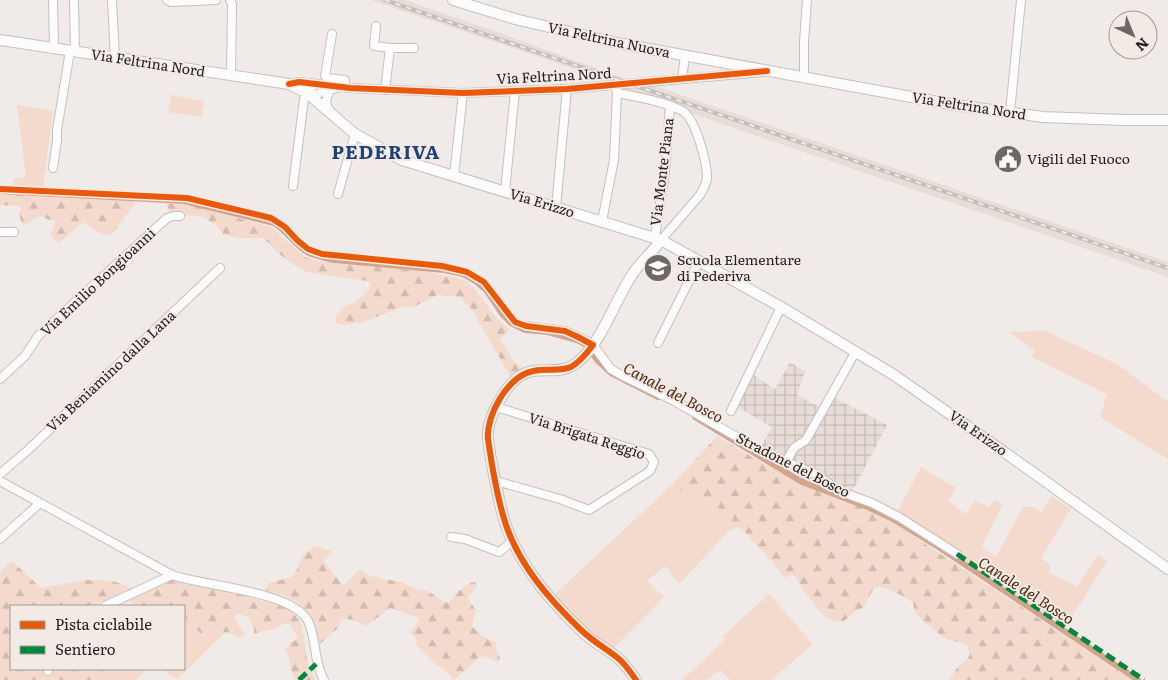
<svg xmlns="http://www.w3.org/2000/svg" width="1168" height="680" font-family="Literata,serif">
<defs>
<pattern id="industrial-grid" width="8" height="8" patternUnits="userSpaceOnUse" patternTransform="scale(1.25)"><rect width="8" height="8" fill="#e8dcd6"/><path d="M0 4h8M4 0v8" fill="none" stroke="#c7bcb7"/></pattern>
<pattern id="forest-firs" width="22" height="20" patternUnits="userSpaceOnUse" patternTransform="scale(1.25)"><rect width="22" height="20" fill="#f4dacc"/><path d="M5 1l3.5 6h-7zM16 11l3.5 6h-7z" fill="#d1bbaf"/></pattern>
</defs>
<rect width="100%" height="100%" fill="#f0ebe8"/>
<!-- built -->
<g fill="#e8dcd6">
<path d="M371,0H405L497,32L631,81L613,82Z"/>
<path d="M655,86L1168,262V277L620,89Z"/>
</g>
<!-- industrial -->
<path fill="url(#industrial-grid)" d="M790,362L805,372L797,395L825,410L833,397L887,425L855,486L850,493L759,450L772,427L737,407L752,374L775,389Z"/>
<!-- green -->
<g fill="#f4dacc">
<path d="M171,95L204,101L202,117L168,112Z"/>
<path d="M17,105L53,111L43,186L14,185L13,179L26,177Z"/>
<path d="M1045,331L1117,364L1168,402V459L1100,417L1107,394L1032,357L1034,350L1009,332Z"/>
<path d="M921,467L956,488L948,501L966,514L975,500L988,507L996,500L1003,504L982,546L996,557L1023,507H1033L1041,512L1052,496L1071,509L1041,558L1050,565L1049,573L1077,586L1098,555L1107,561L1066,626L1015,594L896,514Z"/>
<path d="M673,484C691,503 715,502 735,517L729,526V531L679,584L665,566L647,581L664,597L610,652L553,596Z"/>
<path d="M769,594L813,644L771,680H730L720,670L706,680H682L725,640L723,636Z"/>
<path d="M184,617L191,622L200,633L214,634L224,633L178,679L161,669H184Z"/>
<path d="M106,669H148L136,680H97L99,675Z"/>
</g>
<!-- forest -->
<g fill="url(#forest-firs)">
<path d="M0,193H6L136,201C129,213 119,224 111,235H102L83,222L59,243L54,240L51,234L56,220H50L40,216L24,225L21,221L19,212L22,209L19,206L0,205Z"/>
<path d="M166,203L191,205L271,227L305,257L314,260L340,264L423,271L457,278L466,281L474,288L498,320L510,329L500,339L512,358L521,369L510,376L472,310L460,297L437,295L414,307H402L363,322L344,325L335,323L336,315L344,307L353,303L367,292L371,284L367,281L306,272L279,254L269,243L262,238H237L224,235L216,226L204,217L170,213Z"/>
<path d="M717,436L764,464L803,478L816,484L838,498L863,507L886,518L1132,680H949L957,668L968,658L970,654L967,645L944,638L925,623L915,612L913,603L905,597L888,589L879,587L874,588L863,608C854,609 851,618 843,621C821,627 805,587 793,575H789L787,578L783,576L771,560L742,529L738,527L729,531V526L734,517C713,501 693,506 673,484Z"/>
<path d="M314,546L328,550L333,552L323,560L343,586L360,569L369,575L383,579L401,582L419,590L428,591L444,602L448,603C456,596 464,582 475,582L477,586L467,598L476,610L472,626L481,635L496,643V649L500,658L498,662L484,656L480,657L454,680L444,669L436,665L415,644L417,639L410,632L419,621L417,617L390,608L366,626C356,622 350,616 340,621V626L321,643L316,644C309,605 303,601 265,590L269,583L291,577L295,574L303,555Z"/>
<path d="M12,561L41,588L86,580L113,581L132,588L93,606H11V669H106L99,675L97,680H0V572Z"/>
<path d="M168,579L194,586L230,592L284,607C307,619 302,636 307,658C309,666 312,673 315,680H296C289,671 292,659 285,650L291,642L295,641L298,637L290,624L285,623L277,628L254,634C255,623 248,614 237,614L234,617L239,626L245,633L242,637H236L228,632L214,634L200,633L191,622L184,617V606H133L129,599Z"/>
</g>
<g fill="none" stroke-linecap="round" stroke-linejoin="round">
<!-- canal -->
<g stroke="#d3a58e" stroke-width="6">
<path d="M0,191L184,201L274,223C287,231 294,244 307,252C315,256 325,258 334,260L444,270L463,274L477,282L487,291L503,315L511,323L525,330L548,332L577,340L585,344L598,361L611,373L658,397"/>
<path d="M695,417L802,482L868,507L893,519L940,548L1138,680"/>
</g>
<defs>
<g id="minor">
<path d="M53,0L54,48"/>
<path d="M74,0L75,51"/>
<path d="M112,0L115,58"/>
<path d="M167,0L171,2L216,0"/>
<path d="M230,0L232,4L231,75"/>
<path d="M376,26L374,46L390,48L385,90"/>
<path d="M332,34L325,76L327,78L345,80V87"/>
<path d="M390,48H414"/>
<path d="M804,77V42L807,0"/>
<path d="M682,79L685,56"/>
<path d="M289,84L299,82L350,88L463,93L567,89L763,72"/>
<path d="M615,85L617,93C634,96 670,103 684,112C696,121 707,163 707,177C707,184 703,189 700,195L661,240"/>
<path d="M310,96L337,88"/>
<path d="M330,111C324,103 326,99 330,90"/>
<path d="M1010,112L1021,0"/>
<path d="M53,168L57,140V130L70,51"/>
<path d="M454,176L463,93"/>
<path d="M293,186L304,99L310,89L316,84"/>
<path d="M505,191L515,91"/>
<path d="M338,194L355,134"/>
<path d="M556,207L567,89"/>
<path d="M602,221L614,160L617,93"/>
<path d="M0,232H14"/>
<path d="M655,237L665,172L670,107"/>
<path d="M526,326L565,331L585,340L593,345L611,369L623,376L674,401L765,453L815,474L842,492L872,503L899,517L957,554"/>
<path d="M658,343L699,261"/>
<path d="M0,379L25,356L38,336L167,218L174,216H180"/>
<path d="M496,407L649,454L654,462L650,471L589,510L560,499L496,481"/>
<path d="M731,411L781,307"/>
<path d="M786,462L794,448L806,440L856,351"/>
<path d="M0,474L28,450L220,268"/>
<path d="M0,481L172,575C203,586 293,591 308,621C317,639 313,661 324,680"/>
<path d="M451,537L465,539L499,552L513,541"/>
<path d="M0,539L40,503"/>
<path d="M105,606L172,575"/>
<path d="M48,669V671"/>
</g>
<g id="major">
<path d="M453,0L515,19L617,43L955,105L1043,117L1124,120H1168"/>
<path d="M0,40L289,84L307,93L355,134L402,160L661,240L781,307L894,375L1007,454L1168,569"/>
<path d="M636,680C631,673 626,665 619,659C609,650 596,644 586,635C553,604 522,569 506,526C500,508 497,489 493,470C487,437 483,428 501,398C505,392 509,385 515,380C532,363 555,376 572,366C598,352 615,300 632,275C640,262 652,253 661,240"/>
</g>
</defs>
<!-- minor casing -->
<use href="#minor" stroke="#c4c0be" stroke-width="10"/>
<!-- major casing -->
<use href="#major" stroke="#c4c0be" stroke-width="12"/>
<!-- minor -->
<use href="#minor" stroke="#fdfcfc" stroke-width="8"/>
<!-- major -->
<use href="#major" stroke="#fdfcfc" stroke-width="10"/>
<defs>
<path id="rail" d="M385,0L1168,268"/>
</defs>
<!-- rail casing -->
<use href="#rail" stroke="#c0bebe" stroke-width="4"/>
<!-- rail -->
<use href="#rail" stroke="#f4eae5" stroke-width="2" stroke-dasharray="5.5" stroke-linecap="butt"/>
<!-- quiet -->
<g stroke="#00873e" stroke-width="5" stroke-dasharray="10 5" stroke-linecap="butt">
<path d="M957,554L1144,680"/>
<path d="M299,680L316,664"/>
</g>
<defs>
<g id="cycleway">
<path d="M289,84L299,82L350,88L463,93L567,89L767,71"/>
<path d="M0,189L187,198L271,218L285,227L297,240L308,249L322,254L442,266L467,272L484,282L515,322L526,326L565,331L578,337L593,345C587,353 580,362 571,367C560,372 545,368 533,371C508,376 486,415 488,439C492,467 497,498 506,525C520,566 549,599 580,629C592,641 607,649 619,659C626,665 631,673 636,680"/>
</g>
</defs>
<!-- cycleway casing -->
<use href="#cycleway" stroke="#f4eae5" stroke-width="9"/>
<!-- cycleway -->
<use href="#cycleway" stroke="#e8590c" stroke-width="6"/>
</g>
<!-- icons -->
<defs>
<symbol id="civic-disc" viewBox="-11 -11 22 22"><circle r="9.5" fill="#6c6866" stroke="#f4eae5"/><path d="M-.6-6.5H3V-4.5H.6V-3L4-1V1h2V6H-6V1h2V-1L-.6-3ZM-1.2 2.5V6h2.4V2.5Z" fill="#fff"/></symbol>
<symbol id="school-disc" viewBox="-11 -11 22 22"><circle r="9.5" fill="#6c6866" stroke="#f4eae5"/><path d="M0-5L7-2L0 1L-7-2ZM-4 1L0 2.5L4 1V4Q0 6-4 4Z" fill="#fff"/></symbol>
</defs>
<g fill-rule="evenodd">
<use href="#civic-disc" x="992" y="143" width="32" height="32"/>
<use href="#school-disc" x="642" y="252" width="32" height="32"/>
</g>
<g text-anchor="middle" stroke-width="4" stroke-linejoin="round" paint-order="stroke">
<!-- street labels -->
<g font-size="14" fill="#252120" stroke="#f4eae5">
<text transform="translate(609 40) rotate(12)" y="5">Via Feltrina Nuova</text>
<text transform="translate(148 63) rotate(9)" y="5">Via Feltrina Nord</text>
<text transform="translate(554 76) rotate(-3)" y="5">Via Feltrina Nord</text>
<text transform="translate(969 106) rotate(9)" y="5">Via Feltrina Nord</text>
<text transform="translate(662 172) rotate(-83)" y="5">Via Monte Piana</text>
<text transform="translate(542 203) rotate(17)" y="5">Via Erizzo</text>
<text transform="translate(98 282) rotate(-43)" y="5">Via Emilio Bongioanni</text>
<text transform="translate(111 371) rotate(-43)" y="5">Via Beniamino dalla Lana</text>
<text transform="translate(978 433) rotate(35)" y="5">Via Erizzo</text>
<text transform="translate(587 436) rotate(18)" y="5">Via Brigata Reggio</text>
<text transform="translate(793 465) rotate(27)" y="5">Stradone del Bosco</text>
</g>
<!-- poi labels -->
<g font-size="14" fill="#252120" stroke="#f4eae5" text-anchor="start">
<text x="1027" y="164">Vigili del Fuoco</text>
<text x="677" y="265">Scuola Elementare<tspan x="677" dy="16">di Pederiva</tspan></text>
</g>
<!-- water labels -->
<g font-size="15" font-style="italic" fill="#51270f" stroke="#f4eae5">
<text transform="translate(673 393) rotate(28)" y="5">Canale del Bosco</text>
<text transform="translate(1026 591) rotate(33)" y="5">Canale del Bosco</text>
</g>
<!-- district labels -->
<g font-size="19" font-weight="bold" letter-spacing="1" fill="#1c4277" stroke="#f4eae5">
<text x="386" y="159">PEDERIVA</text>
</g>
</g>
<!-- legend -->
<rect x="10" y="605" width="175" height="65" fill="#f4eae5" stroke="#a19a96"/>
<rect x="20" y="621" width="25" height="8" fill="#e8590c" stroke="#a19a96"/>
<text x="55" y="630" font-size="15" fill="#252120">Pista ciclabile</text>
<rect x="20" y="646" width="25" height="8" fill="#00873e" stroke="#a19a96"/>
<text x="55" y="655" font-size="15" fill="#252120">Sentiero</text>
<!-- north arrow -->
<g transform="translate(1133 35) rotate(136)"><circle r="24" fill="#f4eae5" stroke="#a19a96"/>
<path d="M0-4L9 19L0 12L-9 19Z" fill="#6c6866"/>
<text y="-8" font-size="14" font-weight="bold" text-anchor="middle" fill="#252120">N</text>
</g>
</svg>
